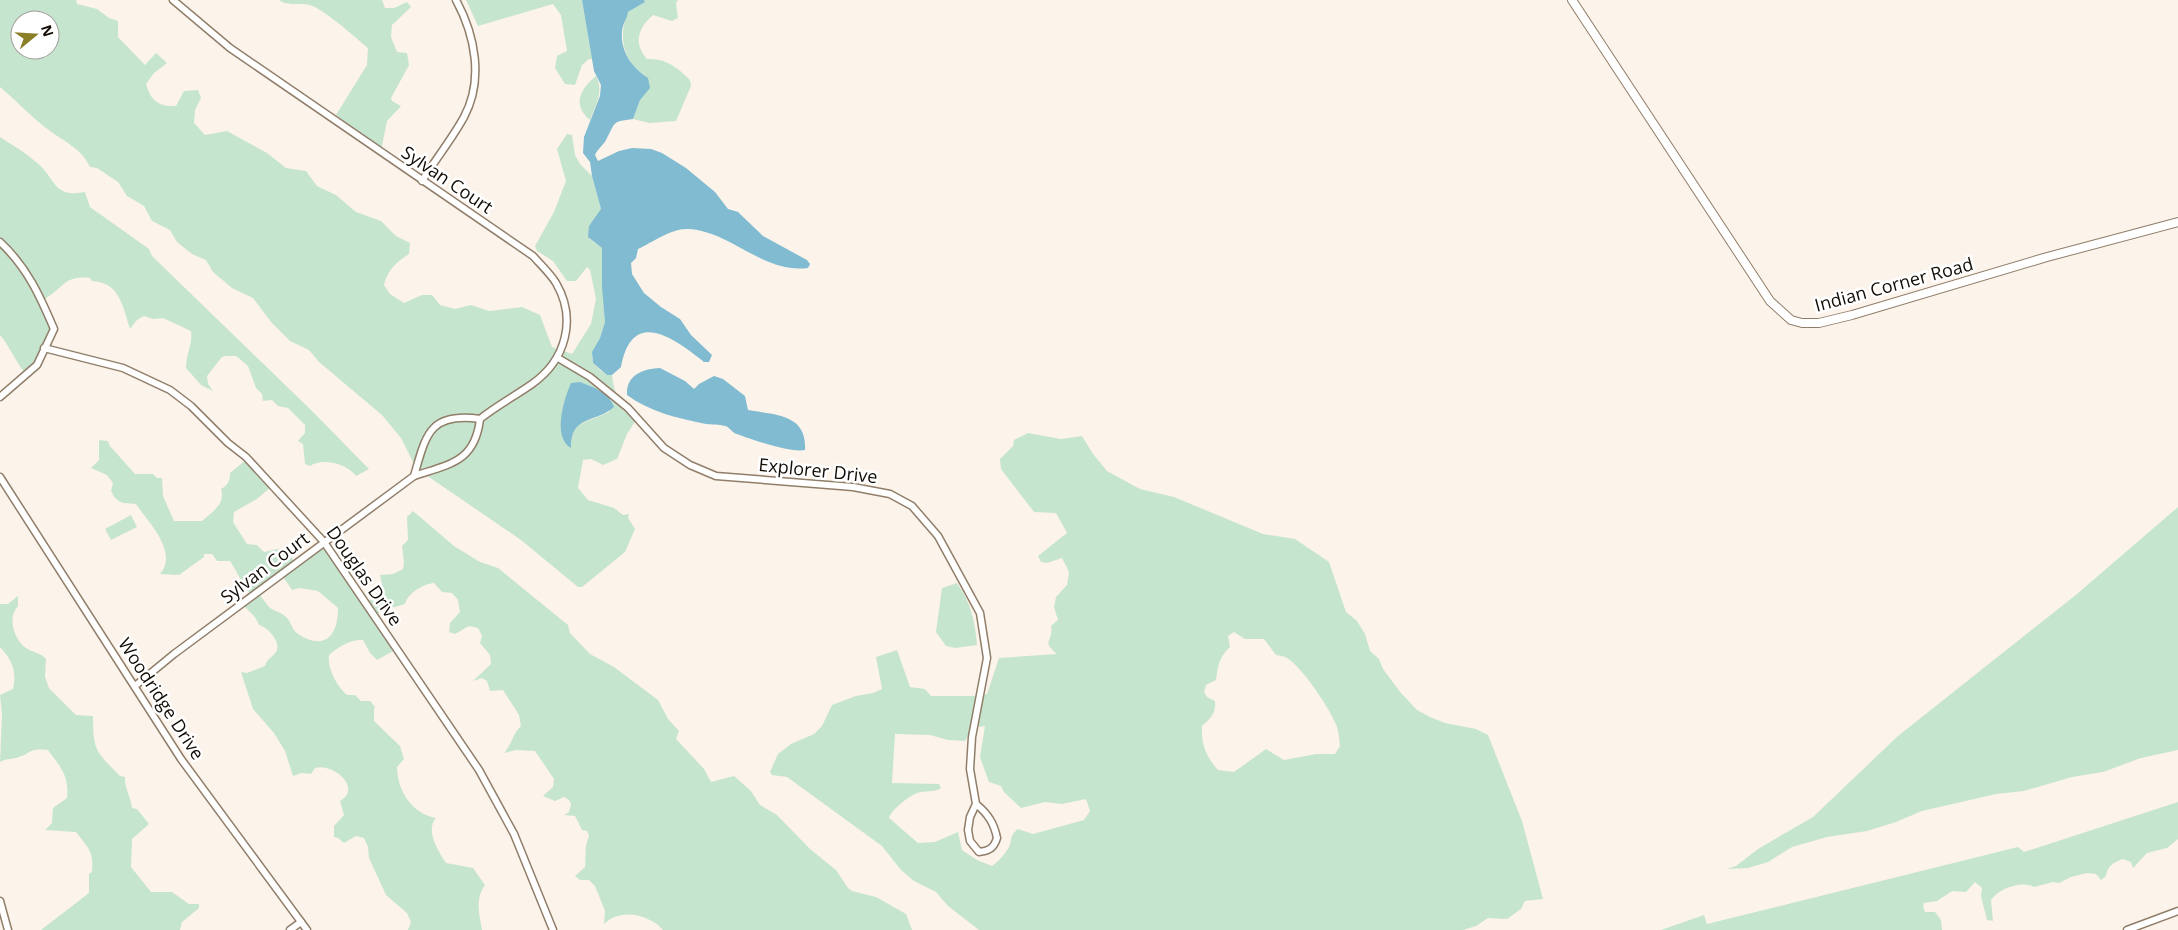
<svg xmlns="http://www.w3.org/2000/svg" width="2178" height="930" font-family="'Open Sans',sans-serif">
<rect width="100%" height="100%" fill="#fcf3ea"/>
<!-- green -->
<g fill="#c6e5ce" fill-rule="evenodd">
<path d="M0,0H76L77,4L97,9L109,18L118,21V37L145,65L156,53L167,63L154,73L146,84C151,101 159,107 176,106L184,91L198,90L201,98L195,110L194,123L205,135L227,131L267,153L286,168L306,171L317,186L336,195L356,212L381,221L396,236L410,243L409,254C396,262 387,271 384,285L390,294L404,303L422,295H432L440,305L455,309L471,305L489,311L522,307L540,315L552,347L572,354L591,324L596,299L590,270L587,267L576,281H567L553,261L537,251L535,246L554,212L566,181L557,149L567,134L572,135L575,155L580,164L592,176L601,209L590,239L602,248L605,322L600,338L592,356L593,363L600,370L607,375H612C614,393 620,408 636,420L627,434L617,459L603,465L591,459L583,460L578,488L588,500L614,508L623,515L629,514L628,518L635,529L625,552L582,587H578L521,540L429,477L414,464L401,438L382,415L319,362L309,350L290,341L271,322L253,298L232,288L213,272L206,260L192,254L177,242L170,230L152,221L144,206L127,196L118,182L97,168L90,167C82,149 65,142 50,131C32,118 17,101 0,87ZM20,20H50V50H20ZM611,399L609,412L578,425L571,436H562Z"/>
<path d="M279,0H382L385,8H394L407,2L411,7L392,25L391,37L397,52L407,53L409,65L391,98L392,101L401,106L387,121L381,151L336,115L367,65L368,48C355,37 325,10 310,5C299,2 288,7 279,0Z"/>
<path d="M466,0H582L592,59H589L582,65L575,85L565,84L555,68L557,56L567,51L561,15L553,4L478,26Z"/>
<path d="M644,0H678L676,3L678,18L672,21L653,15C638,28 633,43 647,59C666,58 677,67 690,80L691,86L676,121L649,123L633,119L648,78C624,63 617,38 628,12L645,2Z"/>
<path d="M596,76C604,92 596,105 590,120C572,105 580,89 596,76Z"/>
<path d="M0,137C12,145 25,152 36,162C57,179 52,198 85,192L90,207L149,249L152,256L312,411L369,469L356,476C348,464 322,457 310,466L305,464L303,444L298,441L305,433V425L288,408L278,406L272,400L263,401L262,394L256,388L248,366L236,356H226L222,357L207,376L208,384L213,391L201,385L186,368C186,353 193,344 191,331L163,318L153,319L144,316L137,320L130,329C123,307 120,282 92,281L90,278C63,275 65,288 43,300L54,328L37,365L25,373C15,361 10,347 0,335Z"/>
<path d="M1028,433L1061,439L1082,436L1093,454L1107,471L1140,489L1174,497L1263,534L1295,539L1329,562L1346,612L1357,621L1365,634L1370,651L1379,659L1383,669L1401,693L1417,710L1430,717L1445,723L1476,729L1488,735L1522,821L1543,899L1525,901L1521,909L1507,919L1488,918L1476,926L1463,930H979L948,906L936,892L914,881L901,870L882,846L787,777L772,775L770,772L778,754L791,744L814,734L822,726L832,705L856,696L873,693L882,689L876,657L897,650L910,687L925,689L931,696H974L987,694L999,658L1057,654C1040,640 1054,642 1051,626L1058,620L1054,607L1056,597L1067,585L1069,572L1062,558L1047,563L1041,562L1038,556L1067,533L1056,513L1034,512L1001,469L1000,459L1013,446L1014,440ZM1234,632L1245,639H1264L1276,655C1280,656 1284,656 1287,658C1302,667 1331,710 1337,727C1339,733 1339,740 1340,746L1335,754H1316L1284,760L1266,749L1234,772L1218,770C1206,757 1201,744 1202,726C1211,718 1216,713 1215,701L1207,697L1204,692L1206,685L1216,680C1218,666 1219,657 1230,647L1228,636ZM975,723L979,727L985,726L980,757L989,782L1001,786L1004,792L1021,808L1045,802L1062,804L1086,799L1090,811L1084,820L1033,834L1018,829C1009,836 1013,838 1009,847C1005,854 999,861 992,866L977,860L962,850L958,832L935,842L918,843L889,818C892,809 908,797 917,793C925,790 934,793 941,788L939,784L892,783L895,734L930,735L948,740L965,741Z"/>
<path d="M99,440L108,441L110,446L135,474H153L157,478H162L163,496L174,521H202C212,512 226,504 221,489C228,485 230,481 230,473L246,460L271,487L257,499L234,512L233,522L247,544L257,545L264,552L283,548L296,563L321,544L364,603L380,594L382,584L380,575L393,574L403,569L404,562L402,546L408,540L407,517L413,511L454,546L480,562L498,568L568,625L570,633L590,654L614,667L658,700L668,719L679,731L676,739L704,769L711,782L734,776L751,791L760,805L777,815L810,849L836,870L848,888L852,891L876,897L906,914L912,930H663C649,914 620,908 604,924L605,911L595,886L589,880H580L575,876L585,867L586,845L589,836L587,831L582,830L575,816L564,815L569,812L571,804L569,800L564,797L555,801L543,796L553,787L554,779L535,751L516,750L504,753C512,744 512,735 521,726L519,715L503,690L490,691L487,681L482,678L473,681L491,664L490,655L480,643L482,636L478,628L469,626L455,634L449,632L450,623L460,612L458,600L452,593L442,592L434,583C423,584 408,593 405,604L382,611L373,617L394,649L393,651L377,660L370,653L363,640C351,639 338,647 329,655C327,669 337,686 347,695H355L361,701H370L375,707L374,709V721L400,746L404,759L397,767C397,790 412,814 436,818C425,830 438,851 446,863L473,868L485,885C475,899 479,913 482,930H408L411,922L407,913L386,895L369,858L368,847L364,838L356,836L344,843L338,838L334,837V826L344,815L340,801C362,789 335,763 315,768L311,774L302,773L293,776L285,751L274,733L253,709L241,672L247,673L265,666C267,658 274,657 277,650C280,640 267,627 259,625L255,617L243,605L251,595C242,584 238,573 230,561H217L212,554H204V557L179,575L160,574C179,552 148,522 136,504C123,503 117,504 111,491L113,483L107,475L91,468L99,460ZM282,575L292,590L300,588L318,591L338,608C338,636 325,651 298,634C292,630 291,622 287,618C283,613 275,611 270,608C266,604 262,597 258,593Z"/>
<path d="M2178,507V750L2141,758L2103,772L2072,777L2024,791L1996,794L1922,811L1896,822L1867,831L1827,837L1792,847L1768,862L1748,868L1727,869L1736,866L1758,849L1813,817L1898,736L2077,594Z"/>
<path d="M131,515L137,527L111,540L105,529Z"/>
<path d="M957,583C971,603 975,621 977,645L955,648L946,646L936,632L942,588Z"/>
<path d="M18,596V606C7,617 14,640 26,648C33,653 40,652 46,659L45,677L49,688L76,715L93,716C93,752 96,751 120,776L125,777C124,788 131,796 132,808L137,809L149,824L132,839L131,867L151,892H172L189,904H199V908L182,922L180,930H41L89,893V874L92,872C94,851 88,848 76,832L45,830L52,823L53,808L67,798C69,775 61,768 48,750C27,748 32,754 16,758C10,759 5,759 0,762L2,714L0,695L13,689C17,671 12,660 0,647V604H8Z"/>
<path d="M2178,802V839L2167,848L2147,853L2133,868L2131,862L2123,859C2114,862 2107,866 2106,876L2101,880L2096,874L2087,873L2071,877L2059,883L2053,882L2034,887C2022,880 1998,889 1991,900L1993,921L1987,920L1981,896L1982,888L1975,882L1966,892L1952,891L1937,901L1924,903L1923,907L1925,912H1935L1941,920L1942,930H1661L1704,915L1707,924L2018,847L2024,852Z"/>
</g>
<!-- water -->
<g fill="#80bbd1">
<path d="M582,0H644L645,2L628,12C627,19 623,23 622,31C620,51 632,68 648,78L650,88L640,100L633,119C612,122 616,121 607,138C604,145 598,148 595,155L598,161L619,151L632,148L651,149L662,153L686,168L715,192L728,209L738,212L763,236L807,260L810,264L808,268C763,274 731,231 688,229C672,228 653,242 638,249L636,258L631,263L632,274L644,293L661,307L680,319L691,335L712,355L709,362H704C674,338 632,307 621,367L612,375H607L593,363L592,352L600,338L605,322L602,287V248L588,237L589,226L601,209L592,176L590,162L583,153L584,137L600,96L601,85L594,71Z"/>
<path d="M660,368L685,381L694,389L699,384L714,376L723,379L745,396L748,410C776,415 807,414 805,450C790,453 753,440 737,434C732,433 730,427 725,426C719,424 712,425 706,424C677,418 650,412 627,395C626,374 644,369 660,368Z"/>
<path d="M580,382C593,387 609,392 614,407C596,423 570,415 571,448C552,437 564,399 571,383Z"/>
</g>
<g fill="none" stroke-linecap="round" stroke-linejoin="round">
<defs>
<g id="minor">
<path d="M422,181C435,160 452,139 464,117C484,80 475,35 456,0"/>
<path d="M0,242C27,267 40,296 54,329L37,365L0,397"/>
<path d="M44,348L123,368L170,390L191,406L228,443L246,457L324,542L479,770L514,834L553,930"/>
<path d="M558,358L590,377L628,408L664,448L690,465L716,476L853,487L890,494L912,506L938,536L980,613L987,658L972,737L970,769L976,804L970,817L968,830L970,841L979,852C989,851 994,848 997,838C994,823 988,814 976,804"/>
<path d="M414,476C426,435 429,412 480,419"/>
<path d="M0,477L181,759L307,930"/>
<path d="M135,686L174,654L414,476C450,464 475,462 480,419C496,406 515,396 532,384C566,360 577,319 556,283C550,273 540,264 533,256L230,48L173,0"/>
<path d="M0,901L8,930"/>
<path d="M290,930L301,922"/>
<path d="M2127,930L2178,911"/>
</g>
<path id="tertiary" d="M1572,0L1770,301L1791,320L1802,323H1819L1852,315L2047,257L2178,222"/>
</defs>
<!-- minor casing -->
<use href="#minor" stroke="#917e69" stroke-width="9"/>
<!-- tertiary casing -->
<use href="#tertiary" stroke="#917e69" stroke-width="10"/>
<!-- minor -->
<use href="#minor" stroke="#fff" stroke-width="6"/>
<!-- tertiary -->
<use href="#tertiary" stroke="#fff" stroke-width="8"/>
</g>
<g text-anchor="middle" stroke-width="5" stroke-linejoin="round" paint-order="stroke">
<!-- street labels -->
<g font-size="18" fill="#130c05" stroke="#fff">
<text transform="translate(447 180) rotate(34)" y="6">Sylvan Court</text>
<text transform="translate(1894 285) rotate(-15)" y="6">Indian Corner Road</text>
<text transform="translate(818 471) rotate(6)" y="6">Explorer Drive</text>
<text transform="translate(265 568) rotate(-37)" y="6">Sylvan Court</text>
<text transform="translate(364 576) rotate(55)" y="6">Douglas Drive</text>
<text transform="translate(161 699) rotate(57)" y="6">Woodridge Drive</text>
</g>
</g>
<!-- north arrow -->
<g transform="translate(35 35) rotate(72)"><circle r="24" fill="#ffffff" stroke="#a19e9b"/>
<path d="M0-4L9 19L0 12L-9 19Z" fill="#8a7f26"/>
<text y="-8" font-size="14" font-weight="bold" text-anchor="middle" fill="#130c05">N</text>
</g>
</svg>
